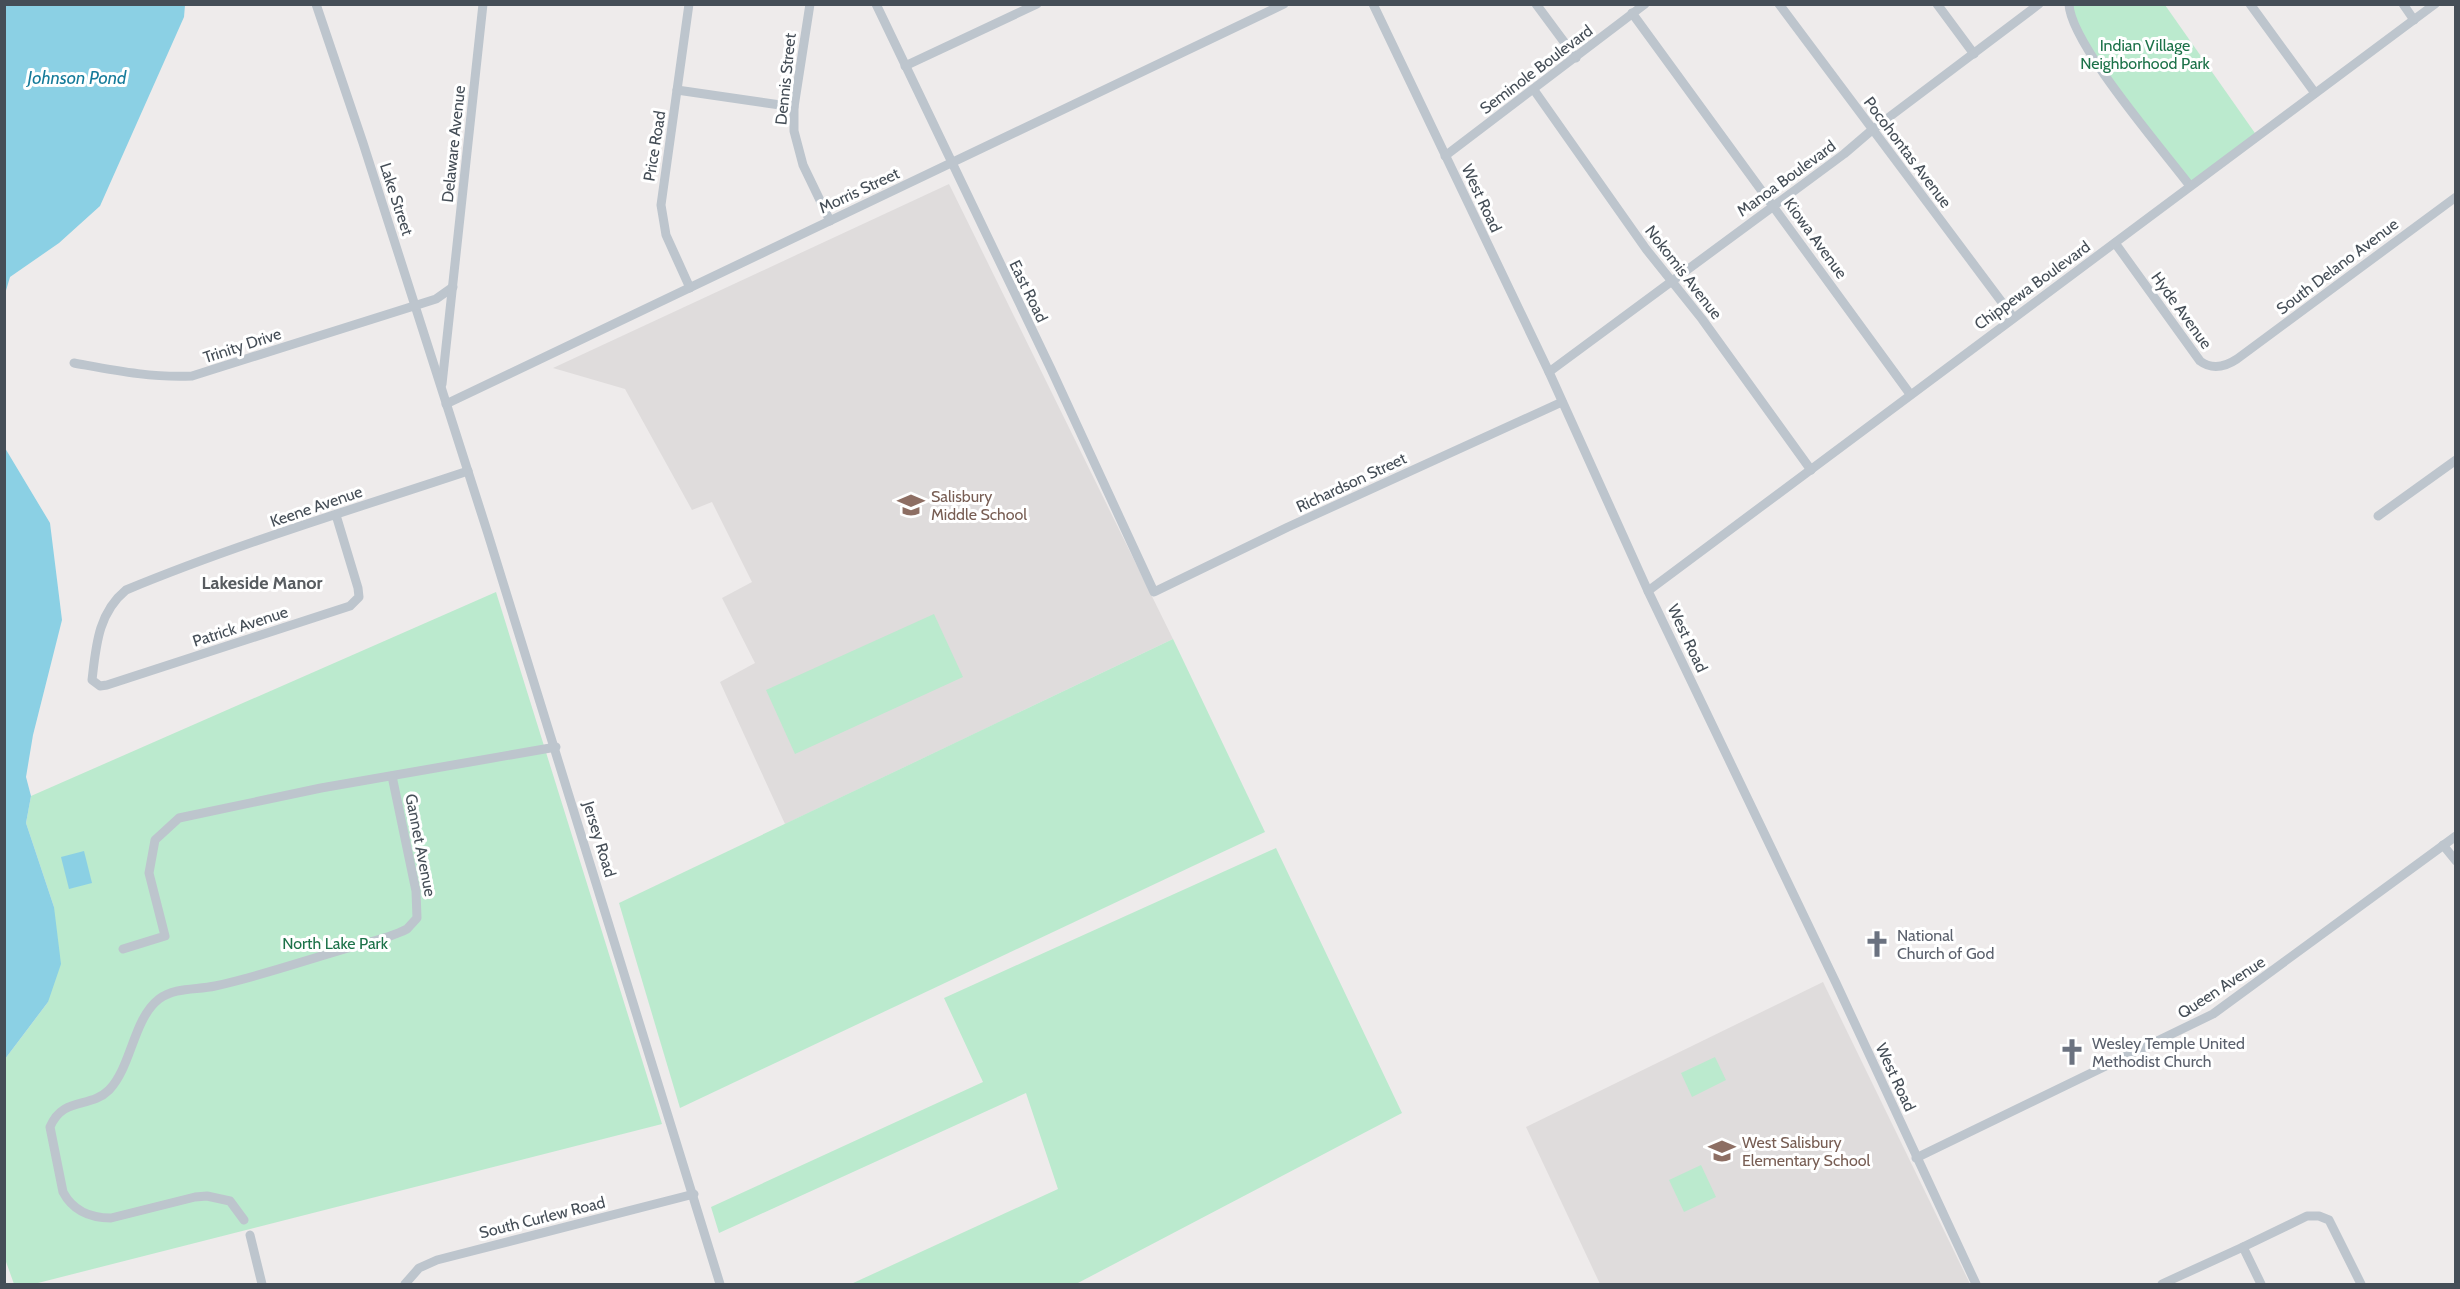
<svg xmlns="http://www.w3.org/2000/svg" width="2460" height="1289" font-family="Cabin,sans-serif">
<rect width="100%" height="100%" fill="#eeebeb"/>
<!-- education -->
<g fill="#dfdcdc">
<path d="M949,184L1173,639L785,824L720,682L755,663L722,598L752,582L712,502L692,510L625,389L553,368Z"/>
<path d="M1823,982L1970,1284H1600L1526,1127Z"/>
</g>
<!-- green -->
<g fill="#bbeace">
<path d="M2069,5H2165L2257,136L2190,186L2098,65Z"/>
<path d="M496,592L662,1124L34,1284H14L5,1259V1059L48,1002L54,907L26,823L31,796Z"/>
<path d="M934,614L963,677L795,754L766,690Z"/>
<path d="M1173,639L1265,832L680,1108L619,903Z"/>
<path d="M1276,848L1402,1113L1076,1284H851L1058,1189L1026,1093L719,1233L711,1207L983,1082L944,998Z"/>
<path d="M1715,1057L1726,1080L1692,1097L1681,1073Z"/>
<path d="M1701,1165L1716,1197L1684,1212L1669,1180Z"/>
</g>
<!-- water -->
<g fill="#8bd0e4">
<path d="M5,4L185,5L184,17L100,206L59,243L10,277L5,294Z"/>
<path d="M5,448L50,523L62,620L33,735L26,777L31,796L26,823L54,907L61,964L48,1002L5,1059Z"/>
<path d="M84,851L92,883L69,889L61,857Z"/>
</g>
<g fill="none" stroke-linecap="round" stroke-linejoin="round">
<!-- minor -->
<g stroke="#bdc5cd" stroke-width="9">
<path d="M316,4L363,143L488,534L720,1284"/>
<path d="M689,4L661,205L666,235L690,288"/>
<path d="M810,4L794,107V131L803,165L830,221"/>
<path d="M876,4L1051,369L1154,592L1288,527L1562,402"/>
<path d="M1373,4L1549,372L1648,591L1836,983L1976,1284"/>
<path d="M1536,4L1576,58"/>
<path d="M1779,4L2013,317"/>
<path d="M1937,4L1974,54"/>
<path d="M2069,4C2070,43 2163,150 2190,186"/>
<path d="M2250,4L2315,93"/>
<path d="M2403,4L2414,20"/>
<path d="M1632,13L1910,394"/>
<path d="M905,66L1037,4"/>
<path d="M677,90L794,107"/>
<path d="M1534,90L1646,249L1702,319L1811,470"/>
<path d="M1445,156L1645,4"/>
<path d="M2115,243L2200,361C2212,370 2225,367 2237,359L2456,197"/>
<path d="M74,363C113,370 151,378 192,376L436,299L453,287"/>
<path d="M1549,372L1844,154L1872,130L2039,4"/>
<path d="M442,384L483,4"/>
<path d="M446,404L1284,4"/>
<path d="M336,515L358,588L359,597L350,606L107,685L100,686L92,680C96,646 98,613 126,590C237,544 354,509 468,471"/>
<path d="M2378,516L2456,460"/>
<path d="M1648,591L2435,4"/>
<path d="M2443,845L2456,861"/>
<path d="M123,949L165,936L149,873L155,840L179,818L321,788L556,747"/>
<path d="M1916,1158L2213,1014L2456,836"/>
<path d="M244,1220L230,1201L207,1196L195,1197L111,1218C90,1218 73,1211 63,1192L50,1127C63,1096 90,1109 109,1090C132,1066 133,1019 159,999C175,987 196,990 215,986C257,977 297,963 338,951C360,944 386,940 407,929L417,918L416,891L392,776"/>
<path d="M250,1235L262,1284"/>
<path d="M2243,1247L2307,1216H2319L2329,1220L2361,1284"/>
<path d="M405,1284L419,1268L437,1260L694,1194"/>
<path d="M2162,1284L2243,1247L2261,1284"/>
</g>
</g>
<!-- icons -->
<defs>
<symbol id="school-bare" viewBox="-9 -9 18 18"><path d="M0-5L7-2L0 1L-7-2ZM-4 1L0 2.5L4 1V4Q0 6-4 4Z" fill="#8d6e63" stroke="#fff" stroke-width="2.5" paint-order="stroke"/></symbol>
<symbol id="church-bare" viewBox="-9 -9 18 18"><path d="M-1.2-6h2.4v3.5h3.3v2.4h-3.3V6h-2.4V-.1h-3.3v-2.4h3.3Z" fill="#6b7280" stroke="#fff" stroke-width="2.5" paint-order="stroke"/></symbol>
</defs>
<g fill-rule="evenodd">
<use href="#school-bare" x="892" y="486" width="38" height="38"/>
<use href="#church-bare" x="1858" y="925" width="38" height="38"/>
<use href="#church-bare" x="2053" y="1033" width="38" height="38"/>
<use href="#school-bare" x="1703" y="1132" width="38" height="38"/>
</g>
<g text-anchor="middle" stroke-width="6" stroke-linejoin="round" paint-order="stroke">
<!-- park labels -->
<g font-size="16" fill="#1c7249" stroke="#fff">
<text x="2145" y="51">Indian Village<tspan x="2145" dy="18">Neighborhood Park</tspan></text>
<text x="335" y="949">North Lake Park</text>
</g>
<!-- street labels -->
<g font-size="16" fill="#454e57" stroke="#fff">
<text transform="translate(1536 69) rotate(-37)" y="6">Seminole Boulevard</text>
<text transform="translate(785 79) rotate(-84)" y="6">Dennis Street</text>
<text transform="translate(453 144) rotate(-84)" y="6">Delaware Avenue</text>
<text transform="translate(654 146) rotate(-81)" y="6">Price Road</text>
<text transform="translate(1908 152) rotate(53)" y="6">Pocohontas Avenue</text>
<text transform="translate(1786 178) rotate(-36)" y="6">Manoa Boulevard</text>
<text transform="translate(859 190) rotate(-25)" y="6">Morris Street</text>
<text transform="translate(1482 198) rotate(65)" y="6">West Road</text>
<text transform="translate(397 199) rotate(72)" y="6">Lake Street</text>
<text transform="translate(1816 238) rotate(54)" y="6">Kiowa Avenue</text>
<text transform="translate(2337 266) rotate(-37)" y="6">South Delano Avenue</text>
<text transform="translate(1684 272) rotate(52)" y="6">Nokomis Avenue</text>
<text transform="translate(2032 285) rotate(-36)" y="6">Chippewa Boulevard</text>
<text transform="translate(1029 291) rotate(64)" y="6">East Road</text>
<text transform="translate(2182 310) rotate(54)" y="6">Hyde Avenue</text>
<text transform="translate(242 345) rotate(-18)" y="6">Trinity Drive</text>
<text transform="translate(1351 482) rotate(-25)" y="6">Richardson Street</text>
<text transform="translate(316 506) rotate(-19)" y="6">Keene Avenue</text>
<text transform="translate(240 626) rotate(-18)" y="6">Patrick Avenue</text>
<text transform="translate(1688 638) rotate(65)" y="6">West Road</text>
<text transform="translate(600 839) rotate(73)" y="6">Jersey Road</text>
<text transform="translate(421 845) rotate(79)" y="6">Gannet Avenue</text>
<text transform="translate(2221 987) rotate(-33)" y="6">Queen Avenue</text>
<text transform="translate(1896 1077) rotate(65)" y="6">West Road</text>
<text transform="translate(542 1217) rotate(-14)" y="6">South Curlew Road</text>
</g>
<!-- education labels -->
<g font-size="16" fill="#785e54" stroke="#fff" text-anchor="start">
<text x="931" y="502">Salisbury<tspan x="931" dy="18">Middle School</tspan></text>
<text x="1742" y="1148">West Salisbury<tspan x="1742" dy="18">Elementary School</tspan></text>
</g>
<!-- worship labels -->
<g font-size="16" fill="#5b616d" stroke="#fff" text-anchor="start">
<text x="1897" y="941">National<tspan x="1897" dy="18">Church of God</tspan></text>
<text x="2092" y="1049">Wesley Temple United<tspan x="2092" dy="18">Methodist Church</tspan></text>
</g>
<!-- water labels -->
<g font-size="18" font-style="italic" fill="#157b9a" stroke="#fff">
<text x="77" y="84">Johnson Pond</text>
</g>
<!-- neighbourhood labels -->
<g font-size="18" font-weight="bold" fill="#585c60" stroke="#fff">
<text x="262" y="589">Lakeside Manor</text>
</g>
</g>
<!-- border -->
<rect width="2460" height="1289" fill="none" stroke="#454e57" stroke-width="12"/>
</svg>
